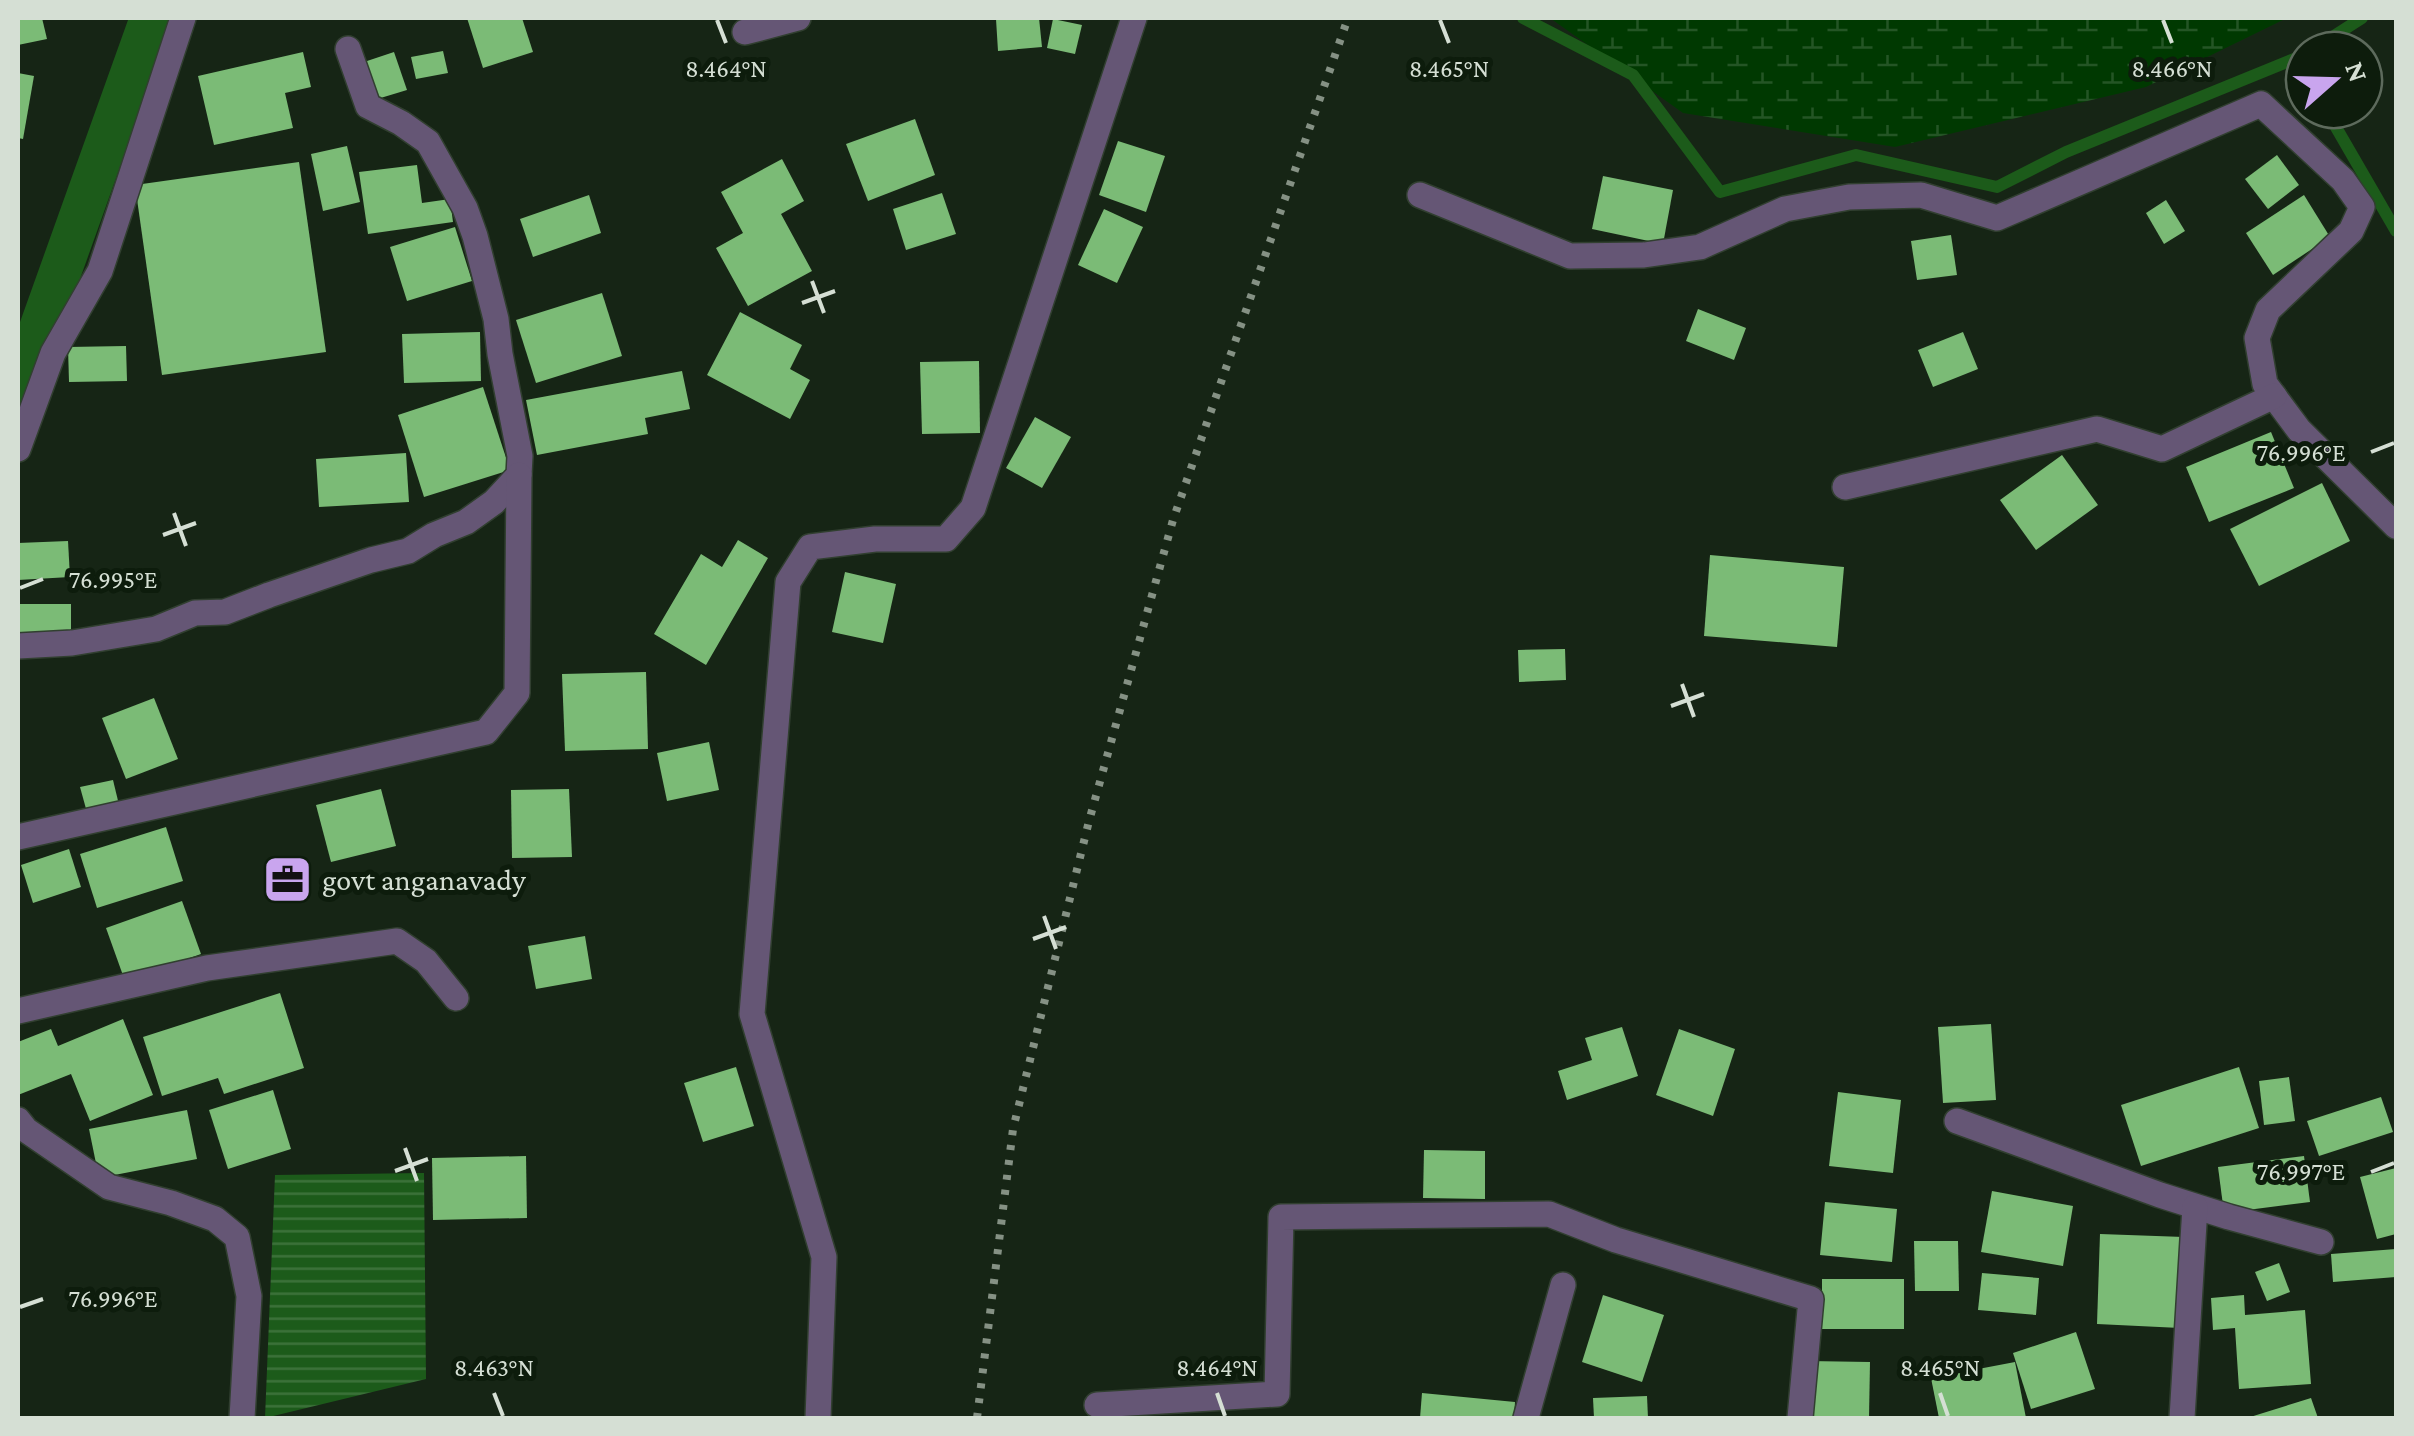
<svg xmlns="http://www.w3.org/2000/svg" width="2414" height="1436" font-family="'Crimson Pro',serif">
<defs>
<pattern id="wetland-marsh" width="20" height="14" patternUnits="userSpaceOnUse" patternTransform="scale(2.5)"><rect width="20" height="14" fill="#003901"/><path d="M1 5h8M5 5V1M11 12h8M15 12V8" fill="none" stroke="#245525"/></pattern>
<pattern id="water-rules" width="6" height="5" patternUnits="userSpaceOnUse" patternTransform="scale(2.5)"><rect width="6" height="5" fill="#1c5b1a"/><path d="M0 2.5h6" fill="none" stroke="#3c723a"/></pattern>
</defs>
<rect width="100%" height="100%" fill="#162515"/>
<!-- wetland -->
<path fill="url(#wetland-marsh)" d="M1550,18H2287L2146,87L1895,147L1683,113Z"/>
<!-- water -->
<path fill="url(#water-rules)" d="M424,1173L426,1379L265,1418L275,1175Z"/>
<g fill="none" stroke-linecap="round" stroke-linejoin="round">
<!-- stream -->
<g stroke="#1c5b1a" stroke-width="12">
<path d="M1523,18L1633,75L1720,192L1856,155L1997,187L2066,152L2304,55"/>
<path d="M2312,50L2362,18"/>
<path d="M2326,110L2396,231"/>
</g>
<!-- canal -->
<path stroke="#1c5b1a" stroke-width="42" d="M18,390L151,18"/>
</g>
<!-- building -->
<g fill="#7bbb76">
<path d="M18,18H42L47,39L18,45Z"/>
<path d="M467,18H522L533,52L483,68Z"/>
<path d="M1015,18H1039L1042,47L998,51L996,19Z"/>
<path d="M1053,19L1082,25L1075,54L1047,48Z"/>
<path d="M443,51L448,73L416,79L411,57Z"/>
<path d="M303,52L311,87L285,93L293,128L214,145L198,76Z"/>
<path d="M394,52L407,90L374,100L361,63Z"/>
<path d="M18,73L34,76L23,139L18,138Z"/>
<path d="M915,119L935,175L868,201L846,144Z"/>
<path d="M1118,141L1165,156L1146,212L1099,195Z"/>
<path d="M347,146L360,202L323,211L311,154Z"/>
<path d="M2277,155L2299,185L2268,209L2245,179Z"/>
<path d="M782,159L804,201L781,214L812,271L748,306L716,248L743,233L721,192Z"/>
<path d="M299,162L326,352L162,375L135,185Z"/>
<path d="M417,165L422,203L450,199L453,222L368,234L359,172Z"/>
<path d="M1603,176L1673,190L1663,244L1592,229Z"/>
<path d="M942,193L956,234L906,250L893,209Z"/>
<path d="M589,195L601,233L533,257L520,219Z"/>
<path d="M2304,195L2330,237L2273,275L2246,233Z"/>
<path d="M2166,200L2185,231L2164,244L2146,213Z"/>
<path d="M1104,209L1143,227L1117,283L1078,265Z"/>
<path d="M455,227L472,281L407,301L390,247Z"/>
<path d="M1951,235L1957,275L1917,280L1911,241Z"/>
<path d="M602,293L622,356L536,383L516,320Z"/>
<path d="M1698,309L1746,328L1734,360L1686,341Z"/>
<path d="M740,312L802,345L790,369L810,380L790,419L707,375Z"/>
<path d="M480,332L481,381L404,383L402,334Z"/>
<path d="M1963,332L1978,369L1933,387L1918,350Z"/>
<path d="M126,346L127,381L69,382L68,347Z"/>
<path d="M979,361L980,433L922,434L920,362Z"/>
<path d="M682,371L690,409L645,418L648,434L537,455L526,400Z"/>
<path d="M483,387L510,470L424,497L398,415Z"/>
<path d="M1035,417L1071,437L1042,488L1006,468Z"/>
<path d="M2271,432L2294,488L2209,522L2186,467Z"/>
<path d="M406,453L409,502L319,507L316,459Z"/>
<path d="M2062,455L2098,505L2036,550L2000,500Z"/>
<path d="M2322,483L2350,541L2259,586L2230,529Z"/>
<path d="M738,540L768,558L706,665L654,634L701,554L722,567Z"/>
<path d="M68,541L70,577L18,580V543Z"/>
<path d="M1710,555L1844,567L1837,647L1704,636Z"/>
<path d="M845,572L896,584L883,643L832,632Z"/>
<rect x="18" y="604" width="53" height="37"/>
<path d="M1565,649L1566,680L1519,682L1518,650Z"/>
<path d="M646,672L648,749L565,751L562,674Z"/>
<path d="M154,698L178,759L126,779L102,718Z"/>
<path d="M709,742L719,790L667,801L657,753Z"/>
<path d="M113,780L120,809L88,816L80,787Z"/>
<path d="M381,789L396,846L331,862L316,805Z"/>
<path d="M569,789L572,857L512,858L511,790Z"/>
<path d="M166,827L183,881L97,908L80,854Z"/>
<path d="M69,849L81,887L33,903L21,865Z"/>
<path d="M182,901L201,954L125,981L106,928Z"/>
<path d="M585,936L592,979L536,989L528,946Z"/>
<path d="M280,993L304,1068L224,1094L218,1078L162,1096L143,1037Z"/>
<path d="M123,1019L153,1095L90,1121L71,1074L18,1095V1042L51,1029L58,1046Z"/>
<path d="M1991,1024L1996,1100L1943,1103L1938,1027Z"/>
<path d="M1622,1027L1638,1076L1567,1100L1558,1071L1592,1060L1585,1038Z"/>
<path d="M1679,1029L1735,1049L1713,1116L1656,1095Z"/>
<path d="M736,1067L754,1126L703,1142L684,1083Z"/>
<path d="M2239,1067L2259,1128L2141,1166L2121,1105Z"/>
<path d="M2289,1077L2295,1121L2264,1125L2259,1081Z"/>
<path d="M273,1090L291,1149L228,1169L209,1110Z"/>
<path d="M1838,1092L1901,1100L1893,1173L1829,1166Z"/>
<path d="M2381,1097L2393,1132L2319,1156L2307,1121Z"/>
<path d="M187,1110L197,1159L99,1178L89,1129Z"/>
<path d="M1424,1150L1485,1151V1199L1423,1198Z"/>
<path d="M526,1156L527,1218L433,1220L432,1158Z"/>
<path d="M2304,1156L2310,1202L2224,1213L2218,1167Z"/>
<path d="M2396,1168V1234L2377,1239L2360,1177Z"/>
<path d="M1992,1191L2073,1206L2063,1266L1981,1252Z"/>
<path d="M1825,1202L1897,1209L1892,1262L1820,1255Z"/>
<path d="M2100,1234L2184,1237L2180,1328L2097,1324Z"/>
<path d="M1914,1241H1958L1959,1291H1915Z"/>
<path d="M2396,1249V1277L2333,1282L2331,1254Z"/>
<path d="M2279,1263L2290,1292L2267,1301L2255,1272Z"/>
<path d="M1982,1273L2039,1278L2036,1315L1978,1310Z"/>
<rect x="1822" y="1279" width="82" height="50"/>
<path d="M1603,1295L1664,1315L1642,1382L1582,1362Z"/>
<path d="M2244,1295L2245,1315L2305,1310L2311,1384L2239,1389L2235,1328L2213,1330L2211,1298Z"/>
<path d="M2076,1332L2095,1389L2031,1409L2013,1353Z"/>
<path d="M1808,1361L1870,1362L1869,1418H1806Z"/>
<path d="M2015,1362L2026,1418H1939L1931,1378Z"/>
<path d="M1422,1393L1515,1402L1514,1418H1420Z"/>
<path d="M1647,1396L1648,1418H1594L1593,1398Z"/>
<path d="M2311,1398L2318,1418H2247Z"/>
</g>
<g fill="none" stroke-linecap="round" stroke-linejoin="round">
<defs>
<g id="street">
<path d="M745,32L798,18"/>
<path d="M1420,195L1570,256L1644,255L1700,247L1785,209L1849,197L1921,195L1997,218L2261,104L2343,180L2362,207L2351,231L2268,310L2257,338L2265,384L2299,430L2396,526"/>
<path d="M18,449L53,353L100,271L183,18"/>
<path d="M1845,487L2097,429L2162,449L2274,396"/>
<path d="M18,646L72,643L156,629L195,613L225,612L269,595L371,560L408,551L434,535L466,522L494,502L519,475L520,456L500,354L496,319L475,236L465,208L428,142L401,123L368,106L348,49"/>
<path d="M18,837L486,732L517,693L519,475"/>
<path d="M18,1011L207,968L397,941L426,961L456,998"/>
<path d="M18,1120L26,1130L109,1187L171,1203L215,1219L237,1237L249,1296L242,1418"/>
<path d="M1957,1121L2160,1195L2229,1217L2321,1242"/>
<path d="M1097,1405L1277,1394L1281,1217L1549,1214L1616,1240L1811,1299L1800,1418"/>
<path d="M818,1418L824,1257L752,1014L788,582L810,547L875,539H946L973,508L1134,18"/>
<path d="M1526,1418L1563,1285"/>
<path d="M2182,1418L2195,1207"/>
</g>
</defs>
<!-- street casing -->
<use href="#street" stroke="#313f30" stroke-width="28"/>
<!-- street -->
<use href="#street" stroke="#655675" stroke-width="25"/>
<!-- rail -->
<path stroke="#859184" stroke-width="8" stroke-dasharray="5 10" stroke-linecap="butt" d="M977,1418L1013,1129L1089,821L1173,520L1348,18"/>
</g>
<!-- ticks -->
<path fill="none" stroke="#d5dfd4" stroke-width="4" d="M717,20L726,43M1440,20L1449,43M2163,20L2172,43M812,281L824,313M802,303L835,291M2371,452L2394,443M174,513L186,546M163,535L196,523M20,588L43,579M1682,684L1694,717M1671,706L1704,694M1044,916L1056,949M1033,939L1066,927M405,1148L417,1181M395,1171L428,1159M2371,1172L2394,1163M20,1307L43,1299M494,1393L503,1416M1217,1393L1225,1416M1940,1393L1948,1416"/>
<!-- icons -->
<defs>
<symbol id="office-square" viewBox="-11 -11 22 22"><rect x="-9" y="-9" width="18" height="18" rx="4" fill="#c9a5ee" stroke="#0d1c0c"/><path d="M-6-3h4V-5.5h4V-3h4V5H-6ZM-1-4.5V-3h2v-1.5ZM-6 0V1H6V0Z" fill="#111"/></symbol>
</defs>
<g fill-rule="evenodd">
<use href="#office-square" x="260" y="852" width="55" height="55"/>
</g>
<g text-anchor="middle" stroke-width="10" stroke-linejoin="round" paint-order="stroke">
<!-- poi labels -->
<g font-size="30" fill="#d5dfd4" stroke="#0d1c0c" text-anchor="start">
<text x="322" y="890">govt anganavady</text>
</g>
</g>
<g font-size="25" text-anchor="middle" fill="#d5dfd4" stroke="#0d1c0c" stroke-width="10" stroke-linejoin="round" paint-order="stroke">
<text x="726" y="77">8.464°N</text>
<text x="1449" y="77">8.465°N</text>
<text x="2172" y="77">8.466°N</text>
<text x="2301" y="461">76.996°E</text>
<text x="113" y="588">76.995°E</text>
<text x="2301" y="1180">76.997°E</text>
<text x="113" y="1307">76.996°E</text>
<text x="494" y="1376">8.463°N</text>
<text x="1217" y="1376">8.464°N</text>
<text x="1940" y="1376">8.465°N</text>
</g>
<!-- border -->
<rect width="2414" height="1436" fill="none" stroke="#d5dfd4" stroke-width="40"/>
<!-- north arrow -->
<g transform="translate(2334 80) rotate(70)"><circle r="48" fill="#0d1c0c" stroke="#5d6a5c" stroke-width="2.5"/>
<path d="M0-8L18 38L0 25L-18 38Z" fill="#c9a5ee"/>
<text y="-15" font-size="28" font-weight="bold" text-anchor="middle" fill="#d5dfd4">N</text>
</g>
</svg>
